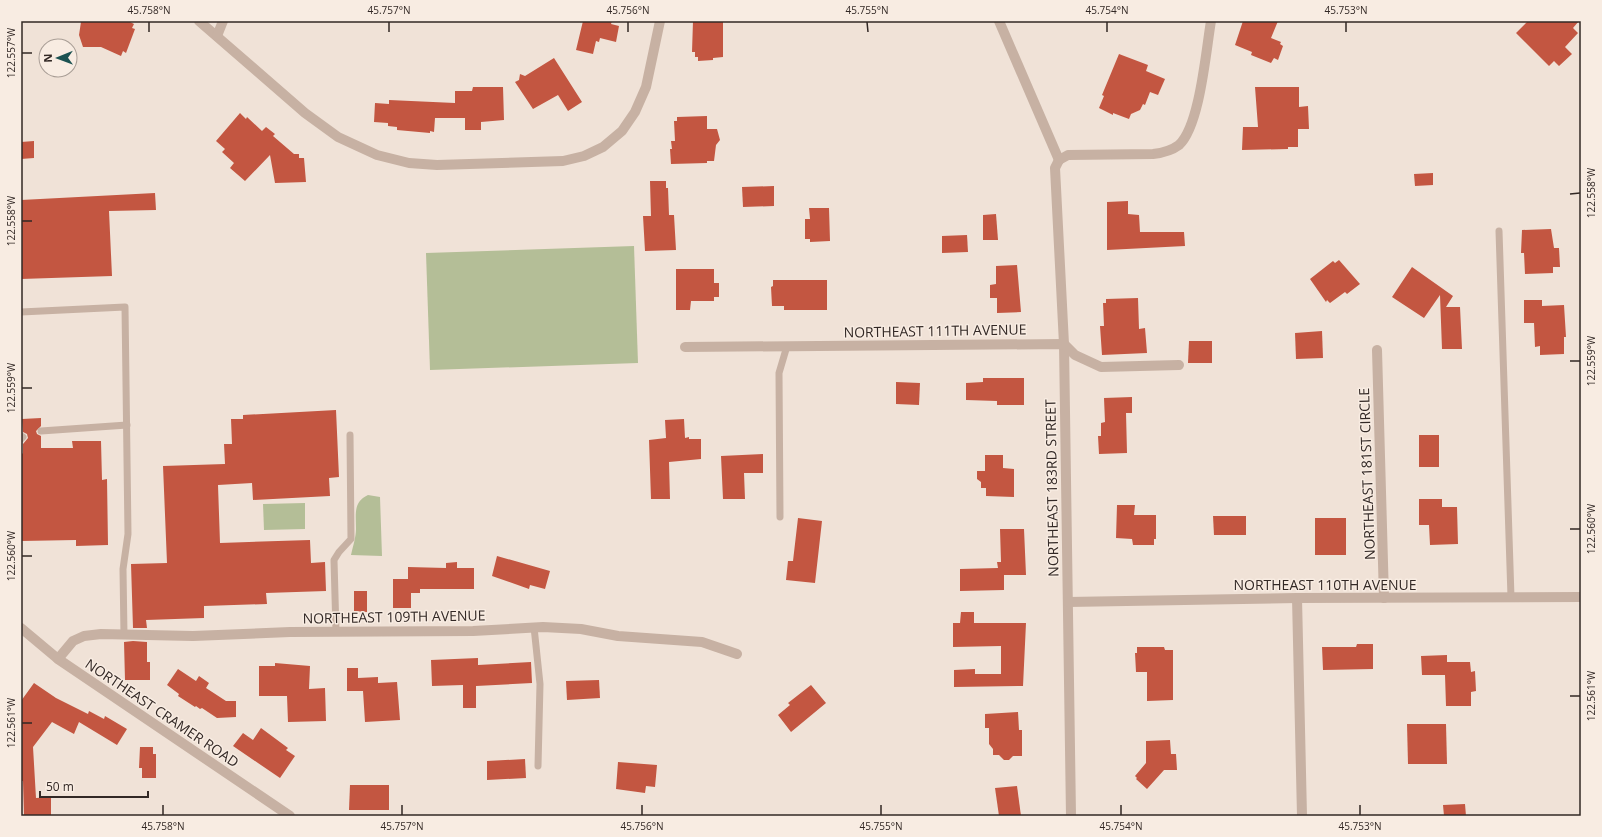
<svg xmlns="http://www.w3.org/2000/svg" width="1602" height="837" font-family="'Open Sans',sans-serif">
<rect width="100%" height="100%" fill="#f0e2d7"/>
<!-- green -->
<g fill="#b4be97">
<path d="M634,246L638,363L430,370L426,253Z"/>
<path d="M368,495L380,497L382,556L351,555C353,546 356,537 356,529C356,514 353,502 368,495Z"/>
<path d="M305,503V529L264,530L263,504Z"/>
</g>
<!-- building -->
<g fill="#c35641">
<path d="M128,21L134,24L132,28L135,29L126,53L123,51L121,56L101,47H83L79,35L81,22Z"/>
<path d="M583,21H612L611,24L619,26L616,42L600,38L599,42L596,41L593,54L576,50Z"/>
<path d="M693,21H723V57L713,58V60L698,61V57H695V52H692Z"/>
<path d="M1243,21H1278L1271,38L1281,42L1280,44L1283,46L1278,60L1274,58L1271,63L1251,55L1252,52L1235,45Z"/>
<path d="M1528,21H1579L1573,28L1578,33L1565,47L1572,54L1559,66L1554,61L1549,66L1516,33Z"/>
<path d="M1119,54L1148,65L1146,71L1165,79L1158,95L1150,92L1145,105L1143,104L1140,110L1131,114L1129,119L1113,113V115L1099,108L1104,96L1102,95Z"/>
<path d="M554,58L582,102L568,111L558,95L533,109L515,82L519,80L520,74L525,76Z"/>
<path d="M473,87H503L504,120L481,122V130H465V118H435L434,132L430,131V133L397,130V127L388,126V123L374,122L375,103L389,104V100L455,103V91H472Z"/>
<path d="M1255,87H1299V107L1308,106L1309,129H1298V147H1288V149L1242,150L1243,127H1258Z"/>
<path d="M240,113L246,119L247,117L262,131L266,127L275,134L273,136L294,154H299V158H304L306,182L275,183L270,155L245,181L230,168L234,163L222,152L225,149L216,141Z"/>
<path d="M707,116V129H717L720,140L716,145L714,161H707V163L671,164L670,149H672L671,141H675L674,121H677V117Z"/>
<path d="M34,141V158L21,159V142Z"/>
<path d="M1433,173V185L1415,186L1414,174Z"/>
<path d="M650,181H666V188H668L669,215H674L676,250L645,251L643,216H651Z"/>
<path d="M774,186V206L743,207L742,187Z"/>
<path d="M155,193L156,210L109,211L112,276L21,279V200Z"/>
<path d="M1128,201V214L1139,215L1140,232H1184L1185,246L1107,250V202Z"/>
<path d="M809,208H829L830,241L810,242V239H805V219H810Z"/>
<path d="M996,214L998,240H983V215Z"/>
<path d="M1551,229L1554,248H1559L1560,267H1553V273L1525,274L1524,253H1521L1522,230Z"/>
<path d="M967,235L968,252L942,253V236Z"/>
<path d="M1339,260L1360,284L1347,294L1345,292L1330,303L1327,300L1326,302L1310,279L1333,261L1335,263Z"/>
<path d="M1017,265L1021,312L997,313V298H990V285L996,284V266Z"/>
<path d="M1412,267L1453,296L1446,307H1460L1462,349H1442L1440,295L1424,318L1392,297Z"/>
<path d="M676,269H714V283H719V297H714V301H691L690,310H676Z"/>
<path d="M773,280H827V310H784V306H772L771,287L773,286Z"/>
<path d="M1138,298L1139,329L1145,328L1147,353L1102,355L1100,326H1104L1103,303H1106V299Z"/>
<path d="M1524,300H1542V306L1564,305L1566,337H1564V354L1540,355V346L1535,347L1534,323H1524Z"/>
<path d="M1322,331L1323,358L1296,359L1295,333Z"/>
<path d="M1189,341H1212V363H1188Z"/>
<path d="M983,378H1024V405H997V401L966,400V383L983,382Z"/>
<path d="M896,382L920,383L919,405L896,404Z"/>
<path d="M1132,397V413H1126L1127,453L1099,454L1098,436H1101V423L1105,422L1104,398Z"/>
<path d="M336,410L339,477L329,478L330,496L253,500L252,483L218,485L220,543L310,540L311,563L325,562L326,591L266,593L267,604L204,606V618L146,620L147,628H133L131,564L167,563L163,466L225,464L224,444H232L231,419H243V415Z"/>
<path d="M41,418V426L36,431L37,434L41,436V448H73L72,441H101L102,480L107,479L108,545L76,546V540L21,541V455L23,453V444L28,438L27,434L23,432L22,419Z"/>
<path d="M684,419L685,438L689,437V439H701V459L669,462L670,499H651L649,440L666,438L665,420Z"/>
<rect x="1419" y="435" width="20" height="32"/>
<path d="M763,454V473H744L745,499H723L721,456Z"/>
<path d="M985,455H1003V468L1014,469V497L986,496V488H981V482L977,479V471H985Z"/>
<path d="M1419,499H1442V507H1457L1458,544L1430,545L1429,525H1419Z"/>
<path d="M1117,505H1135L1134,515H1156V539H1154V545H1133L1132,539L1116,538Z"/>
<path d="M1213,516H1246V535H1214Z"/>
<path d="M798,518L822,521L815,583L786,580L788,561H793Z"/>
<rect x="1315" y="518" width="31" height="37"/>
<path d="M1000,529H1024L1026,575H1004V590L960,591V569L998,568L997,562H1001Z"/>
<path d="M497,556L550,571L545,589L530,585L529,589L492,576Z"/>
<path d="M457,562V568H474V589H420V593H411V608H393V579H408V567L446,568V563Z"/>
<path d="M354,591H367V612L354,611Z"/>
<path d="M961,612H974V623H1026L1023,686L954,687V670L975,669V674H1001V646L953,647V623H960Z"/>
<path d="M133,641L147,642V662H150V680H125L124,642Z"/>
<path d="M1357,644H1373V669L1323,670L1322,647H1356Z"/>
<path d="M1137,647H1164L1165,650H1173V700L1147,701V672H1136L1135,653H1137Z"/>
<path d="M1447,655V662H1470L1471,672L1475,671L1476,691L1471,692V706H1446L1445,675H1422L1421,656Z"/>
<path d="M478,658V665L531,662L532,683L476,686V708H463V685L432,686L431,660Z"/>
<path d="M275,663L310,666L309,689L325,688L326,721L288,722L287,696H259V666H275Z"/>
<path d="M347,668H358V678L378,677V683L397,682L400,720L365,722L363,691H347Z"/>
<path d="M178,669L196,681L199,676L209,683L206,688L226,701H236V717L217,718L202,708L200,709L196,706L195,707L178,696L179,694L167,685Z"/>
<path d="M599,680L600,698L567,700L566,681Z"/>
<path d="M34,683L56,698L88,714L89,711L104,719L105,716L127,729L117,745L79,722L74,734L52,722L33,747L36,798L51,797V816H24L23,781H21V701Z"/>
<path d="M811,685L826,703L791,732L778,715L790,705L788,703Z"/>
<path d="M1018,712L1019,730H1022V756H1013L1009,760H1004L999,755H993V749L989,744V728H985V714Z"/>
<path d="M1407,724H1446L1447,764H1408Z"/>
<path d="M261,728L288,748L286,750L295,756L280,778L233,746L243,733L253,740Z"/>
<path d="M1170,740L1171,754H1176L1177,770H1164L1147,789L1136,779L1137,778L1135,776L1146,763V741Z"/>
<path d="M140,747H153V754H156V778H142V768H139Z"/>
<path d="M525,759L526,778L487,780V761Z"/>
<path d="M618,762L657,765L655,787L646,786L645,793L616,789Z"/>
<path d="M350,785H389V810H349Z"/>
<path d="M1017,786L1021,816H999L995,788Z"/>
<path d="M1465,804L1466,816H1444L1443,805Z"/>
</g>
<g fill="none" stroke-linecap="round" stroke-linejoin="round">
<!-- service -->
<g stroke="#c7b1a3" stroke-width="7">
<path d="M1499,231L1511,597"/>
<path d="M21,312L125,307L128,534L123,569L124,635"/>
<path d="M41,431L127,425"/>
<path d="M21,439L23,437"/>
<path d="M780,517L779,373L787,346"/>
<path d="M534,627L540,684L538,766"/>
<path d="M336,632L334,560L339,552L351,539L350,435"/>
</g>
<!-- minor -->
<g stroke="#c7b1a3" stroke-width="10">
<path d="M199,21L305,113L338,137L377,155L409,163L437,165L563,161L584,156L603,147L622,131L635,112L646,87L660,21"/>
<path d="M999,21L1059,160"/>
<path d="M217,36L223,21"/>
<path d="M1059,160L1055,168L1064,344L1071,816"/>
<path d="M1059,160L1068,155L1153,154C1162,153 1171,151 1179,145C1200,126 1206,50 1211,21"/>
<path d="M685,347L1064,344L1075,355L1101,367L1179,365"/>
<path d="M1377,350L1384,598"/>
<path d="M1297,598L1302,816"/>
<path d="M1068,602L1297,598L1581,597"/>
<path d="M58,659L73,641L84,636L101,634L193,636L290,632L473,631L543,627L581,629L618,636L702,642L737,654"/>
</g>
<!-- tertiary -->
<path stroke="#c7b1a3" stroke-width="10" d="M21,628L58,659L290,816"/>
</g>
<!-- ticks -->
<path fill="none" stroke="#322825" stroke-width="1.5" d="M149,22V32M389,22V32M628,22V32M867,22L868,32M1107,22V32M1346,22V32M22,53H32M1570,194L1580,193M22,221H32M1570,361H1580M22,388H32M1570,529H1580M22,556H32M1570,696H1580M22,723H32M163,805V815M402,805V815M642,805V815M881,805V815M1121,805V815M1360,805V815"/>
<g text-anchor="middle" stroke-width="3" stroke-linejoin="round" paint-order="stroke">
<!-- street labels -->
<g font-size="14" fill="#322825" stroke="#f8ece2">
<text transform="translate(935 331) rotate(-1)" y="5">NORTHEAST 111TH AVENUE</text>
<text transform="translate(1367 474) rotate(-92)" y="5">NORTHEAST 181ST CIRCLE</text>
<text transform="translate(1052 488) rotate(-91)" y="5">NORTHEAST 183RD STREET</text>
<text x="1325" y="590">NORTHEAST 110TH AVENUE</text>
<text transform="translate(394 617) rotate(-1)" y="5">NORTHEAST 109TH AVENUE</text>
<text transform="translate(162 713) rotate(34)" y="5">NORTHEAST CRAMER ROAD</text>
</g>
</g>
<!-- border -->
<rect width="1602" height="837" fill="none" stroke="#f8ece2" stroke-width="44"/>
<!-- north arrow -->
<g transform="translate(58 58) rotate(269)"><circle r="19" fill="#f8ece2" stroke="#a99e96"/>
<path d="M0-3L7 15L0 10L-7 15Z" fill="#1c5251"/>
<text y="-6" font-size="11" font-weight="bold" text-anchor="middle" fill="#322825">N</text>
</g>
<!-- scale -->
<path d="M40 791v6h108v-6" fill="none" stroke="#322825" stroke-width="2"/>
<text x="46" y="791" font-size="12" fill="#322825" stroke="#f8ece2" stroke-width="3" paint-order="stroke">50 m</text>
<rect x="22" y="22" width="1558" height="793" fill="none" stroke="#322825" stroke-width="1.5"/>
<g font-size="10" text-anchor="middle" fill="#322825">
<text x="149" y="14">45.758°N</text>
<text x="389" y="14">45.757°N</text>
<text x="628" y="14">45.756°N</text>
<text x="867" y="14">45.755°N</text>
<text x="1107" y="14">45.754°N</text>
<text x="1346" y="14">45.753°N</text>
<text transform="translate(11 53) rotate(-90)" y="4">122.557°W</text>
<text transform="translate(1591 193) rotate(-90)" y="4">122.558°W</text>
<text transform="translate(11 221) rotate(-90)" y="4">122.558°W</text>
<text transform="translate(1591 361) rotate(-90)" y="4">122.559°W</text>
<text transform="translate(11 388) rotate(-90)" y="4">122.559°W</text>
<text transform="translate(1591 529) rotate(-90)" y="4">122.560°W</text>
<text transform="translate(11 556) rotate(-90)" y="4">122.560°W</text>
<text transform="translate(1591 696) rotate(-90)" y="4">122.561°W</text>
<text transform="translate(11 723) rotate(-90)" y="4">122.561°W</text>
<text x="163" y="830">45.758°N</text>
<text x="402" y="830">45.757°N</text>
<text x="642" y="830">45.756°N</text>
<text x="881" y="830">45.755°N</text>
<text x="1121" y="830">45.754°N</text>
<text x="1360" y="830">45.753°N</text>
</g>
</svg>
